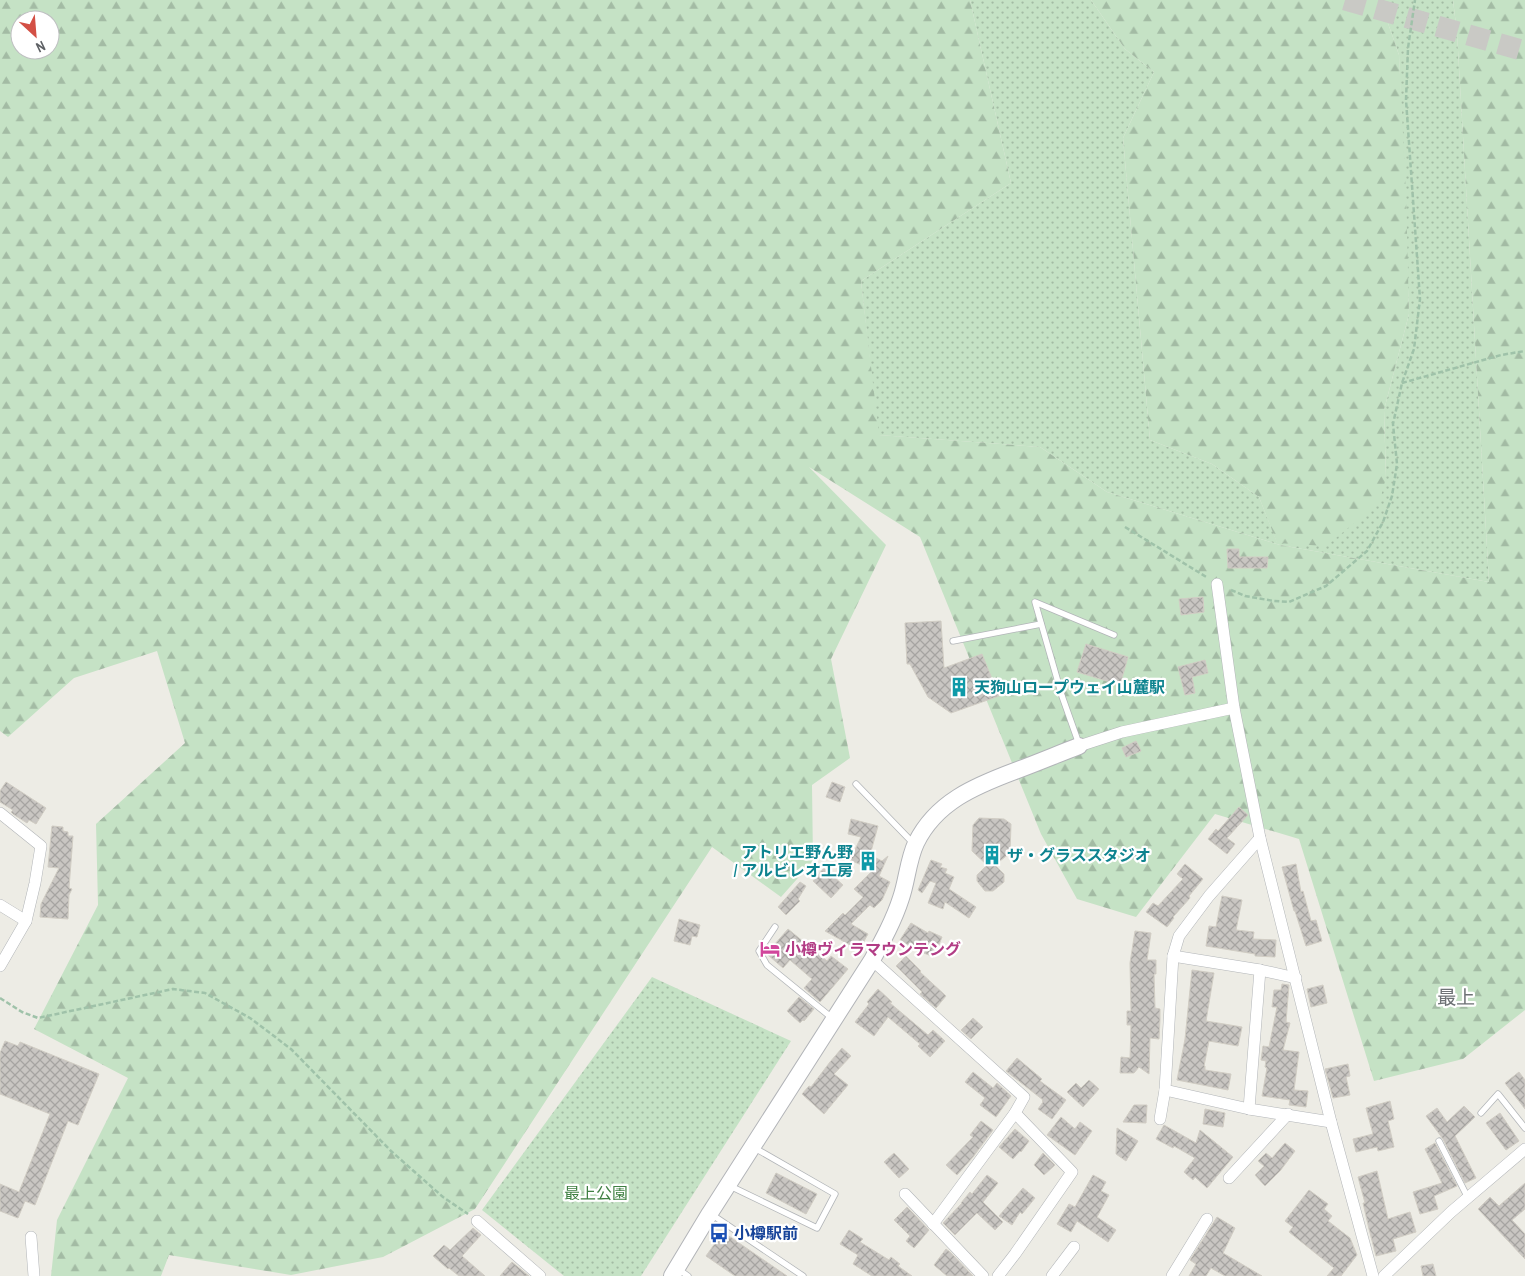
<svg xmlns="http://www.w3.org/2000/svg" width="1525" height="1276" font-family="'Archivo Narrow','Noto Sans JP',sans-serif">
<defs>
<pattern id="grass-dots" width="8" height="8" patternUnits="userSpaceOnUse" patternTransform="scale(1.25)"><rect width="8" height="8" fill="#c5e2c5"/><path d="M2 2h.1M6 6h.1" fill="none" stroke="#a3bba4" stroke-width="1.8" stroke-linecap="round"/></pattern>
<pattern id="forest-firs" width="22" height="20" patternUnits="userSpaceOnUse" patternTransform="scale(1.25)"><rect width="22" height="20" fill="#c5e2c5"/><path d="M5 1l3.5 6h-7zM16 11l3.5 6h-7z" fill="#a3bba4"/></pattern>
<pattern id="building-cross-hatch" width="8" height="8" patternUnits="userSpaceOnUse" patternTransform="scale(1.25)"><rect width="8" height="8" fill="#c9c6c2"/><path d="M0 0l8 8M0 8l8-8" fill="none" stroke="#a6a4a1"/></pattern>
</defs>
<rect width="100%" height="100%" fill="#edece5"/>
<!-- grass -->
<g fill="url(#grass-dots)">
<path d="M970,0H1091L1125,49L1154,72L1123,138L1150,440L1212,464L1259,497L1277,542L1386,478L1384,410L1409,314L1399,55L1380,0H1453L1457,33L1489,582L1280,545L1107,492L1040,447L878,435L861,281L1011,183Z"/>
<path d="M652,977L791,1041L641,1276H564L482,1210Z"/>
</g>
<!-- forest -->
<g fill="url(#forest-firs)" fill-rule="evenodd">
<path d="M0,0H970L1011,183L861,281L879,435L1040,447L1107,492L1280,545L1489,582L1457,33L1453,0H1525V1010L1463,1059L1374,1081L1299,839L1215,814L1136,917L1077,899L1041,834L920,537L809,467L886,545L831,659L850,758L812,785L813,861L781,897L712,847L475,1209L383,1257L291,1275L169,1255L161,1276H51L57,1220L128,1078L34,1029L98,905L96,824L185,743L157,651L74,678L8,737L0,731ZM20,20H50V50H20Z"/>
<path d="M1091,0H1380L1399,55L1406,193L1409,314L1384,410L1386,478L1379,503L1326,546L1277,543L1259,497L1212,464L1150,440L1123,138L1154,72L1125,49Z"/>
</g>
<!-- building -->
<g fill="url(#building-cross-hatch)" stroke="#d1cdc4">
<path d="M1227,549H1239V557H1268L1267,568H1228Z"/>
<path d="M1203,597L1204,612L1181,615L1179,599Z"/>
<path d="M941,621L944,668L982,654L999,696L951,713L928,697L910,664H907L905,623Z"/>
<path d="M1086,644L1128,657L1120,685L1077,672Z"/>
<path d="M1205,660L1208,673L1192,677L1195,693L1185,695L1178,667Z"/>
<path d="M1136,741L1141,751L1126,757L1122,748Z"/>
<path d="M6,782L46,808L36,824L29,820L27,823L13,814L11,812L13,810L0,802V791Z"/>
<path d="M832,782L845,787L840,802L826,797Z"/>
<path d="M1239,807L1248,815L1227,838L1235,844L1227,854L1208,839L1216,829L1218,831Z"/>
<path d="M979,818L1004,819L1011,824L1010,853L995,865L1004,874V882L993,891H985L977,881V875L987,865L972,851L973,825Z"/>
<path d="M851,819L878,826L870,855L882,861L888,856L879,876L890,882L882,900L874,908L870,905L851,924L868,934L859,950L825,931L843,913L845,915L863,897L854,889L873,870L850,860L861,837L848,834Z"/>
<path d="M52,826L63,827V831L68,832V836H73L69,888L72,889L69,895L68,919L40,917L41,904L59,868L48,867Z"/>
<path d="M931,860L942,864L940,867L947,869L945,873L954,877L949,889L976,907L969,918L945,902L943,909L928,903L936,883L930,881L922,893L918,890Z"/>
<path d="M1185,864L1203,879L1189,896L1190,898L1173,917L1174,918L1167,927L1146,912L1153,903L1158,906L1183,879L1177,874Z"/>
<path d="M1296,864L1301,892L1303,891L1311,921L1316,920L1322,941L1306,946L1295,911H1294L1282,867Z"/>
<path d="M824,868L843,885L831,898L813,881Z"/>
<path d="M800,882L806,886L798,899L800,901L786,915L778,907Z"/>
<path d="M1222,896L1242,900L1236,930L1254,932L1253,939L1276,940L1275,957L1255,956V954L1206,946L1209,926L1216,927Z"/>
<path d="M679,919L700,925L697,937L692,936L690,945L674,941Z"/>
<path d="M911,923L928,933L929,931L942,937L934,957L916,950L900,940Z"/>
<path d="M788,929L827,961L831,956L848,969L820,1002L804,988L812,979L790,960L783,968L768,955L775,947L774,945Z"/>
<path d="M1135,931L1151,933L1147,960H1156V974H1154L1155,1008L1160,1009V1019L1159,1039L1150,1038L1149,1074L1139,1067L1134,1073H1120L1121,1057L1130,1058L1131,1025H1127V1011H1131L1130,963Z"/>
<path d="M906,956L921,971L920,972L946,996L936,1008L920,994L922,992L896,966Z"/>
<path d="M1192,970L1214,973L1206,1021L1242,1027L1238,1046L1209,1041L1204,1066H1205V1070L1231,1074L1228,1090L1177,1080L1185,1039Z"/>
<path d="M1282,984L1289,985L1286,1022L1290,1023L1283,1050L1299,1052L1294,1090L1308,1091L1306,1107L1289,1105L1290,1100L1262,1096L1267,1068L1265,1067L1266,1061L1261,1060L1263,1046L1269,1047L1277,1007H1272L1274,990H1281Z"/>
<path d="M1323,985L1327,1003L1311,1007L1307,989Z"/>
<path d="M878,989L892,1002L890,1003L928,1035L933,1030L945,1041L930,1057L918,1046L920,1044L888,1017L874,1036L855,1022L869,1004L867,1002Z"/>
<path d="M799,997L814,1009L804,1021L803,1020L800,1023L787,1011Z"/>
<path d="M973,1018L983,1027L971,1039L961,1030Z"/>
<path d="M5,1041L18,1046L20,1042L99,1074L78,1125L68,1121L35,1205L25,1201L18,1218L0,1211V1184L19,1192L50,1114L0,1094V1053Z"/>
<path d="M842,1048L851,1056L834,1074L848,1085L824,1114L802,1094L809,1086L811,1087L830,1062Z"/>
<path d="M1017,1058L1042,1079L1040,1081L1066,1100L1052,1119L1038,1109L1043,1102L1042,1101L1043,1100L1006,1071Z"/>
<path d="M1348,1064L1350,1076L1346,1077L1350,1095L1333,1098L1325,1069Z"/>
<path d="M973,1072L993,1088L997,1083L1011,1096L996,1117L980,1105L985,1098L965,1082Z"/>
<path d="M1519,1072L1525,1080V1109L1505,1083Z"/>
<path d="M1089,1080L1099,1089L1083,1107L1067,1092L1076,1083L1081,1088Z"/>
<path d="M1390,1101L1394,1119L1388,1121L1394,1147L1378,1151L1377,1147L1356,1152L1353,1139L1373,1134L1366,1108Z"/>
<path d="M1134,1105H1147L1146,1123L1123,1122Z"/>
<path d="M1464,1106L1475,1117L1455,1136L1476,1178L1465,1183L1443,1139L1426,1116L1437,1108L1447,1122Z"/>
<path d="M1205,1109L1225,1113L1223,1127L1203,1124Z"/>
<path d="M1500,1113L1519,1141L1506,1150L1486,1123Z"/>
<path d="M1061,1117L1075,1129L1080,1122L1092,1131L1075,1155L1047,1135Z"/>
<path d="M981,1121L993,1130L973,1157L957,1175L946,1165L973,1137L970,1135Z"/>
<path d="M1164,1125L1196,1143L1200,1130L1233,1157L1207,1188L1195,1177L1193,1180L1184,1172L1195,1158L1174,1146L1173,1148L1156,1139Z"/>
<path d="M1117,1128L1138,1141L1126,1161L1116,1154Z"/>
<path d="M1015,1129L1029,1141L1021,1152L1020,1151L1013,1159L999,1147Z"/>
<path d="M1285,1143L1295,1151L1280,1171L1265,1186L1255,1175L1264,1166L1258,1161L1266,1153L1272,1158Z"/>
<path d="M1435,1143L1457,1186L1434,1196L1438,1209L1420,1214L1413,1192L1442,1183L1425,1149Z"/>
<path d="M894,1153L909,1169L899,1178L884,1162Z"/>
<path d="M1043,1153L1055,1165L1044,1175L1034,1165Z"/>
<path d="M1377,1171L1388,1219L1410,1212L1416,1232L1393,1239L1396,1251L1376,1256L1369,1229L1363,1203H1365L1358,1177Z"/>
<path d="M776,1173L817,1194L806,1214L766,1193Z"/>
<path d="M987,1175L998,1183L983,1202L1003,1222L995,1230L977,1213L955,1235L943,1223L962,1203H961L970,1192L972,1194Z"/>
<path d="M1093,1175L1106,1182L1101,1191L1109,1195L1097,1217L1116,1230L1108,1242L1077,1221L1071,1232L1057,1224L1069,1204L1075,1207Z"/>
<path d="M1525,1183V1209L1512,1220L1525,1234V1259L1478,1209L1490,1197L1499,1206Z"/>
<path d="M1023,1188L1035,1198L1022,1214L1020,1212L1012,1225L999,1216Z"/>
<path d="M1309,1190L1328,1204L1324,1209L1332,1216L1328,1221L1350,1238L1357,1255L1341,1276H1327L1334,1268L1289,1232L1293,1227L1285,1221Z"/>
<path d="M907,1207L929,1230L914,1248L906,1241L910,1236L894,1220Z"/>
<path d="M1217,1217L1235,1228L1223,1253L1262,1276H1225L1211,1268L1206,1276H1189L1196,1264L1190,1260Z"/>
<path d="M473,1228L481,1235L462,1256L485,1276H459L449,1268L448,1269L433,1256L444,1245L450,1250Z"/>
<path d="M849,1230L863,1239L860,1242L889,1260L891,1257L900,1264L898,1266L912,1276H872L853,1264L858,1255L840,1244Z"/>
<path d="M723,1232L787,1276H735L706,1256Z"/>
<path d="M946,1249L950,1252L973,1276H947L934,1265Z"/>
<path d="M512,1262L529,1276H500Z"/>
<path d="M1433,1264L1436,1276H1423L1421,1266Z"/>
</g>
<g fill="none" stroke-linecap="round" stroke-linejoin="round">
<!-- highway-tunnel -->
<path stroke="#c9c9c5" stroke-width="21" stroke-dasharray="21 11" stroke-linecap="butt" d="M1345,0L1525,51"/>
<defs>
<g id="lane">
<path d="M953,641L1041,624"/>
<path d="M1079,744L1062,696L1035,602L1114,635"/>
<path d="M856,784L914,844"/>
<path d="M775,927L759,951L767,965L832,1018"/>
<path d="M1481,1113L1498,1094L1525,1128"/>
<path d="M1439,1141L1468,1198"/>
<path d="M730,1186L817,1228L835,1194L753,1147"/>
<path d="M711,1214L803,1276"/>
<path d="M678,1269L688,1276"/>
</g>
<g id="street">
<path d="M1217,584L1234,708L1260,838L1331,1122L1373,1276"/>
<path d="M1079,746L1122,732L1234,708"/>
<path d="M0,813L41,846L35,883L26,921L0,966"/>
<path d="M1260,838L1209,896L1179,936L1173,956L1165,1090L1249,1109L1331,1122"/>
<path d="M0,905L26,921"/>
<path d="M1173,956L1260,970L1296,978"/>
<path d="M872,960L1024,1097L1015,1113L1072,1172L1015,1254L998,1276"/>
<path d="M1249,1109L1260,970"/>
<path d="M1160,1119L1165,1090"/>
<path d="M1229,1178L1288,1114"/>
<path d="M905,1194L983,1276"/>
<path d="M477,1221L540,1276"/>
<path d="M933,1224L1015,1113"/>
<path d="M31,1237L34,1276"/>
<path d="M1052,1276L1074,1247"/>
<path d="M1172,1276L1207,1219"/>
<path d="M1384,1276L1451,1212L1525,1149"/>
</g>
<path id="secondary" d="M672,1276L710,1213L872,960C883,940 894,920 901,898C907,881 908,860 916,843C936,802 975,786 1015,771C1037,763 1058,754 1079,746"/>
</defs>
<!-- lane casing -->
<use href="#lane" stroke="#b2b5b8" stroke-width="7"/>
<!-- street casing -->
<use href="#street" stroke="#b2b5b8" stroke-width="12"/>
<!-- secondary casing -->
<use href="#secondary" stroke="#b2b4b8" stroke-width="18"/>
<!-- path -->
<g stroke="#9fc2a9" stroke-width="2.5" stroke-dasharray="5 2.5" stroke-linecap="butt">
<path d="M1402,383L1501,355L1525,351"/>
<path d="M1125,527L1208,578"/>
<path d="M1231,590L1245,596L1274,601L1289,602L1326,586L1367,551L1383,522L1392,496L1397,464L1393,424L1402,383L1414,349L1420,299L1406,100L1408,48L1415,0"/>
<path d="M0,998L22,1012L38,1018L173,989L205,993L250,1018L291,1049L391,1151L443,1197L468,1214"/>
</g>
<!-- lane -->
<use href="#lane" stroke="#fff" stroke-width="5.5"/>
<!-- street -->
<use href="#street" stroke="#fff" stroke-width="11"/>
<!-- secondary -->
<use href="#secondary" stroke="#fff" stroke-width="16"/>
</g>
<!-- icons -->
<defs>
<symbol id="building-bare" viewBox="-9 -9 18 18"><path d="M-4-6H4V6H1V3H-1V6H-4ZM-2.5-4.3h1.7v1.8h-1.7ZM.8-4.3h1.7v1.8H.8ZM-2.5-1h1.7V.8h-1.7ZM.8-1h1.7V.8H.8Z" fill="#0f9aa8" stroke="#fff" stroke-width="2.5" paint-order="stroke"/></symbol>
<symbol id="hotel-bare" viewBox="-9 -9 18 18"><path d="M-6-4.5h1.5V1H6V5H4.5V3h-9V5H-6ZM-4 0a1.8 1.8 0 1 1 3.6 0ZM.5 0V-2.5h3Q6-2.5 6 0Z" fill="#d1479c" stroke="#fff" stroke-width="2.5" paint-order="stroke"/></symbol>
<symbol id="bus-bare" viewBox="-9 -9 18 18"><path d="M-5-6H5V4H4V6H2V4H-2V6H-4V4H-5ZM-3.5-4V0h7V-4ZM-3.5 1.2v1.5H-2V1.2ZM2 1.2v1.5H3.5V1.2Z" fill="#1a4fb4" stroke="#fff" stroke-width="2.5" paint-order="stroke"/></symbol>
</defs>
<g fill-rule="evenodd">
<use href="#building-bare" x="945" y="673" width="28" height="28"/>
<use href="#building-bare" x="978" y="841" width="28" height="28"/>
<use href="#building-bare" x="854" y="847" width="28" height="28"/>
<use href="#hotel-bare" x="756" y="935" width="28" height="28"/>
<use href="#bus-bare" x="705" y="1219" width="28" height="28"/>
</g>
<g text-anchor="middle" stroke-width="4.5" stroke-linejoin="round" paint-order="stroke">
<!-- culture labels -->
<g font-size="16" font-weight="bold" fill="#0d838f" stroke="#fff" text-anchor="start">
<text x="974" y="693">天狗山ロープウェイ山麓駅</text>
<text x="853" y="858" text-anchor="end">アトリエ野ん野<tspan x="853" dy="18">/ アルビレオ工房</tspan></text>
<text x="1007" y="861">ザ・グラススタジオ</text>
</g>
<!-- hotel labels -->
<g font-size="16" font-weight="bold" fill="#b23c85" stroke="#fff" text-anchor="start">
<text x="785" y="955">小樽ヴィラマウンテング</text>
</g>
<!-- park labels -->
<g font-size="16" fill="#408043" stroke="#fff">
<text x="596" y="1199">最上公園</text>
</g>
<!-- transit labels -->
<g font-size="16" font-weight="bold" fill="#164399" stroke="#fff" text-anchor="start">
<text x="734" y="1239">小樽駅前</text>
</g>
<!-- quarter labels -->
<g font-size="19" fill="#6e7276" stroke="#fff">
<text x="1456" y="1004">最上</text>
</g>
</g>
<!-- north arrow -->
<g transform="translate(35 35) rotate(154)"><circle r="24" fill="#ffffff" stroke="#bebfc1"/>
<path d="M0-4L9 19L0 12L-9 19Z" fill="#d35045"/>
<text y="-8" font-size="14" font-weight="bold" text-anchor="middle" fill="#5d6064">N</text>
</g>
</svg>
